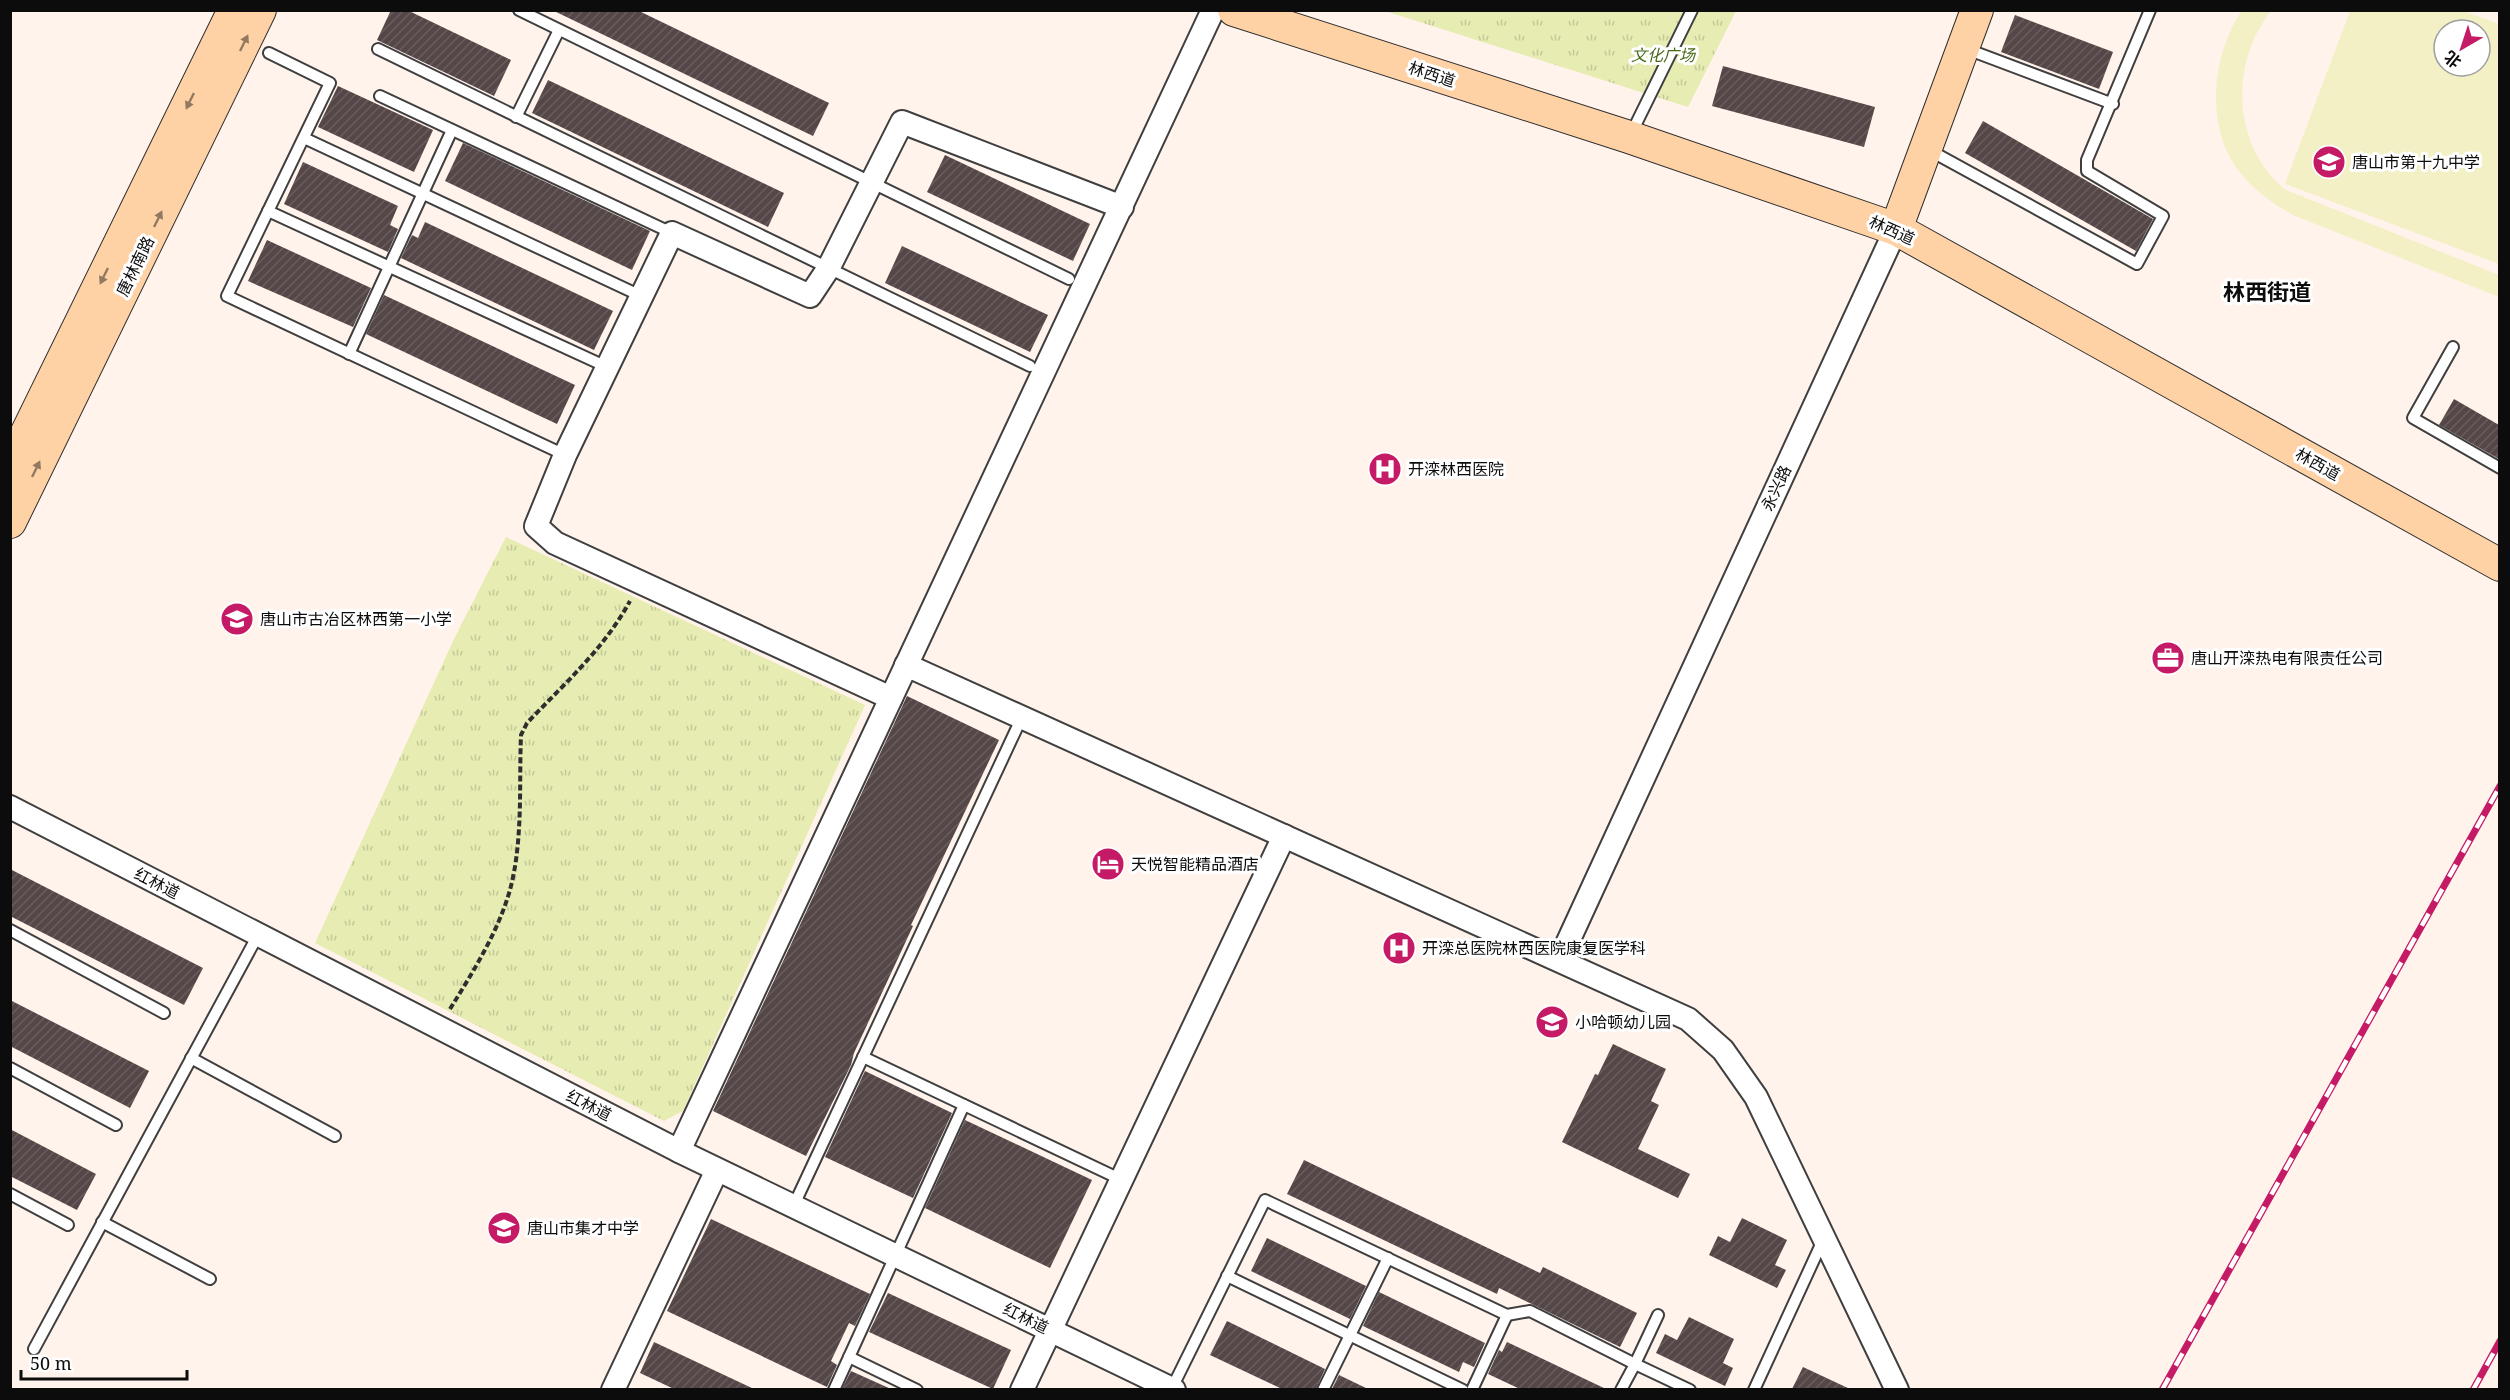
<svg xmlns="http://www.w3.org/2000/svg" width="2510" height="1400" font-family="'Noto Serif','Noto Sans SC',serif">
<defs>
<pattern id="park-tufts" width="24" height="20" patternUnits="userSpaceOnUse" patternTransform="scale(1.5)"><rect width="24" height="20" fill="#e7ecb2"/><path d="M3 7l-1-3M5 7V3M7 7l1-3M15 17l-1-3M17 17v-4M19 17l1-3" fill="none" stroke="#c5c998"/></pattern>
<pattern id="building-hatch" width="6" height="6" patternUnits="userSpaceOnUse" patternTransform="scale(1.5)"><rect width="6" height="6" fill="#554747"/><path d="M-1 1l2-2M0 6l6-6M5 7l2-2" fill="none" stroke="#685d5d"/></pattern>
</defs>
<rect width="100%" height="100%" fill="#fff3eb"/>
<!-- park -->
<g fill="url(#park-tufts)">
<path d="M1385,11H1736L1688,107Z"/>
<path d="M506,537L865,705L683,1111L664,1121L315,943L454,639Z"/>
</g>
<!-- pitch -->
<g fill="#f2f0c4" fill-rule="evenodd">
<path d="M2242,10L2271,11C2230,63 2231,146 2286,190L2499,275V297L2293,215C2274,204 2256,192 2242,175C2204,130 2211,57 2242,10Z"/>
<path d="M2350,11H2464L2499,24V264L2285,184ZM2444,30H2480V66H2444Z"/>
</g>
<!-- building -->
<g fill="url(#building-hatch)">
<path d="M391,10H407L511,60L494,96L377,40Z"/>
<path d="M552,10H637L829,103L813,136Z"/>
<path d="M2015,15L2113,52L2099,89L2001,52Z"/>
<path d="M1723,66L1875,107L1864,147L1712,106Z"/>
<path d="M548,80L784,193L768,227L532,113Z"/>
<path d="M338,86L433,130L414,172L318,127Z"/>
<path d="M1983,121L2153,219L2136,251L1965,153Z"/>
<path d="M463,143L650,231L632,270L445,181Z"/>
<path d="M945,155L1090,224L1073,261L927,192Z"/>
<path d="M303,162L398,206L390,225L398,229L388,252L284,204Z"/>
<path d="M425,222L613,311L594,350L401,258L412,235L418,238Z"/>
<path d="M267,240L371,288L353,327L248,281Z"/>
<path d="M902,246L1048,315L1030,352L885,283Z"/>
<path d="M384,295L575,385L557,424L366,334Z"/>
<path d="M2454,399L2499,425V459L2439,425Z"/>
<path d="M907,696L999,740L911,925L913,926L854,1053L851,1065L806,1156L713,1111Z"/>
<path d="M10,869L203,968L184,1005L10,916Z"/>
<path d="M10,1000L149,1071L130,1108L10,1046Z"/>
<path d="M1613,1044L1666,1069L1651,1101L1659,1105L1638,1149L1690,1174L1678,1198L1562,1142L1595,1074L1598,1075Z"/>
<path d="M865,1071L952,1113L913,1198L825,1157Z"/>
<path d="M965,1120L1092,1180L1050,1268L925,1208Z"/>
<path d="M10,1129L96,1174L77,1210L10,1176Z"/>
<path d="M1304,1160L1540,1273L1543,1267L1637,1313L1620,1347L1499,1288L1497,1294L1287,1194Z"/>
<path d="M1742,1218L1787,1240L1775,1265L1786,1270L1777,1288L1709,1255L1718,1236L1730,1242Z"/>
<path d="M711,1219L870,1294L855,1326L849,1323L831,1361L837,1365L827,1387L667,1311Z"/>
<path d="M1267,1238L1366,1286L1350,1319L1251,1271Z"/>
<path d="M1379,1292L1485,1343L1474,1367L1463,1362L1459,1372L1363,1326Z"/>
<path d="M888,1293L1011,1350L993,1389L869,1332Z"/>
<path d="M1689,1317L1734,1339L1723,1363L1733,1368L1725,1386L1656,1353L1665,1334L1677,1340Z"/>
<path d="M1227,1321L1325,1369L1316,1389H1282L1210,1355Z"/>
<path d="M654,1342L754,1389H674L640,1373Z"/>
<path d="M1507,1342L1606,1389H1520L1488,1374L1499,1350L1502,1352Z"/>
<path d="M1803,1367L1850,1389H1792Z"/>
<path d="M851,1371L891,1389H842Z"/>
<path d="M1339,1375L1368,1389H1332Z"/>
</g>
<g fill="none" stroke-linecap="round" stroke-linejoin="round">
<defs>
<g id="lane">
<path d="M519,10L1069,279"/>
<path d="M1964,48L2113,104"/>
<path d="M378,49L1030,366"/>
<path d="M269,53L330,83L227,296L565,455"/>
<path d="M380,96L672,233"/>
<path d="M516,117L559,30"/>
<path d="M1631,134L1692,10"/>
<path d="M304,138L641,296"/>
<path d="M1929,150L2137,264L2163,216L2087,171V160L2150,10"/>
<path d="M268,211L607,367"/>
<path d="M2453,347L2413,418L2500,468"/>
<path d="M349,354L452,130"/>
<path d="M10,930L164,1013"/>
<path d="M863,1057L1122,1180"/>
<path d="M191,1058L335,1136"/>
<path d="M10,1068L116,1125"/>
<path d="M10,1194L68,1225"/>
<path d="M793,1207L1022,717"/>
<path d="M102,1222L210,1279"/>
<path d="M1227,1276L1463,1390"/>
<path d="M34,1349L258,935"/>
<path d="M849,1357L917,1390"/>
<path d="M1172,1388L1265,1200L1507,1315L1530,1311L1635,1364L1658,1315"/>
<path d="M834,1390L964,1105"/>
<path d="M1323,1390L1388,1258"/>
<path d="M1472,1390L1507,1315"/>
<path d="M1621,1390L1635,1364L1690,1390"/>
<path d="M1754,1390L1823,1240"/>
</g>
<g id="street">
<path d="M906,665L1688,1019L1723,1050L1756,1097L1897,1390"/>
<path d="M891,698L555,543L536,526L565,455L672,233L810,296L828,269L902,122L1122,207"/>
<path d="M10,807L679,1151L1174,1390"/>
<path d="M1560,959L1896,229"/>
<path d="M679,1151L1213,10"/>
<path d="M613,1390L717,1170"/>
<path d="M1022,1390L1284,836"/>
</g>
<g id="secondary">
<path d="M1234,10L1629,137L1896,229L2500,565"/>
<path d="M1896,229L1977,10"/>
<path d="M10,467L234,10"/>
<path d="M10,522L260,10"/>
</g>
</defs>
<!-- lane casing -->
<use href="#lane" stroke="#3f3f3f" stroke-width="14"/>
<!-- street casing -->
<use href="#street" stroke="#3f3f3f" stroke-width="26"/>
<!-- secondary casing -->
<use href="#secondary" stroke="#2e2e2e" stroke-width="34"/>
<!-- path -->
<path stroke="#2e2e2e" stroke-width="4" stroke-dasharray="6 3" stroke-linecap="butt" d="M450,1009C473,972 500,929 511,886C523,838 519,784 521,735L527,723C564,684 604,649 630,601"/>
<!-- lane -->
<use href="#lane" stroke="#fff" stroke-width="10"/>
<!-- street -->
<use href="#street" stroke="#fff" stroke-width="22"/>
<!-- secondary -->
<use href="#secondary" stroke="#ffd2a6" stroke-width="32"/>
<defs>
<g id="rail">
<path d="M2162,1390L2500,786"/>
<path d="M2473,1390L2500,1341"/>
</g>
</defs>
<!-- rail casing -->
<use href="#rail" stroke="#c51a65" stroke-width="7"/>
<!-- rail -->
<use href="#rail" stroke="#fff" stroke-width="4.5" stroke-dasharray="14" stroke-linecap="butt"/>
</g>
<!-- one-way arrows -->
<defs><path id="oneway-solid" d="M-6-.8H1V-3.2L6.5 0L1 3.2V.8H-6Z" transform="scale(1.5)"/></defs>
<g fill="#927961">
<use href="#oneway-solid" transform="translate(244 43) rotate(-64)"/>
<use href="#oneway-solid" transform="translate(190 101) rotate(116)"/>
<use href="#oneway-solid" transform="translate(158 219) rotate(-64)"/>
<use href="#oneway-solid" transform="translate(104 276) rotate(116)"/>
<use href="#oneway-solid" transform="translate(36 469) rotate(-64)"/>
</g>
<!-- icons -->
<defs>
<symbol id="school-disc" viewBox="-11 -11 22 22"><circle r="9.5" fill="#c51a65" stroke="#fff"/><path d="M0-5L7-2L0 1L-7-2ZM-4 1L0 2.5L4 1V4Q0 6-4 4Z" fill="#fff"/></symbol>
<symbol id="hospital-disc" viewBox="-11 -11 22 22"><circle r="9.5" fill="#c51a65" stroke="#fff"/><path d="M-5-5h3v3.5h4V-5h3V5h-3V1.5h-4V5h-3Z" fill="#fff"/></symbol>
<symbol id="office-disc" viewBox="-11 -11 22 22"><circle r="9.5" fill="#c51a65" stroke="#fff"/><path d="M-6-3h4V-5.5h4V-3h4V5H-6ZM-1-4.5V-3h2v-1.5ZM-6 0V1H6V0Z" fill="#fff"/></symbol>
<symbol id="hotel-disc" viewBox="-11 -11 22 22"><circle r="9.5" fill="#c51a65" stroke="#fff"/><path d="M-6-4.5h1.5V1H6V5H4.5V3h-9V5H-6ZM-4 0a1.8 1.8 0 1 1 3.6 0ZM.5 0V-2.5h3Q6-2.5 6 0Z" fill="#fff"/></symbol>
</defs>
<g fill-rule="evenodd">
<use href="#school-disc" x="2310" y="143" width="38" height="38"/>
<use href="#hospital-disc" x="1366" y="450" width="38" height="38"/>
<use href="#school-disc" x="218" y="600" width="38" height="38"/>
<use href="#office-disc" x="2149" y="639" width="38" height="38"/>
<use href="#hotel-disc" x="1089" y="845" width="38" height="38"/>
<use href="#hospital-disc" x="1380" y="929" width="38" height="38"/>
<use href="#school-disc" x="1533" y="1003" width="38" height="38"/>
<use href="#school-disc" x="485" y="1209" width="38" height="38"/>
</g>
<g text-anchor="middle" stroke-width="6" stroke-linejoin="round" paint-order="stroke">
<!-- park labels -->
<g font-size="16" font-style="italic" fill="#486818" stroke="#fff">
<text x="1663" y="61">文化广场</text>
</g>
<!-- street labels -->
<g font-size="16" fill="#0c0c0c" stroke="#fff">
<text transform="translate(1432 74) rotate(18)" y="6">林西道</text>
<text transform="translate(1892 230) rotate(24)" y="6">林西道</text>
<text transform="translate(135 266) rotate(-64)" y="6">唐林南路</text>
<text transform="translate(2318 464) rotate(29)" y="6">林西道</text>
<text transform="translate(1776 488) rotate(-65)" y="6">永兴路</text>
<text transform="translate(157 883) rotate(27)" y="6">红林道</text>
<text transform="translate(589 1105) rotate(27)" y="6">红林道</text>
<text transform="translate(1026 1318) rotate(26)" y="6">红林道</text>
</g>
<!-- poi labels -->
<g font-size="16" fill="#0c0c0c" stroke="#fff" text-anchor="start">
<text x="2352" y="168">唐山市第十九中学</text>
<text x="1408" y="475">开滦林西医院</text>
<text x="260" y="625">唐山市古冶区林西第一小学</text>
<text x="2191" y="664">唐山开滦热电有限责任公司</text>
<text x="1131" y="870">天悦智能精品酒店</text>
<text x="1422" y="954">开滦总医院林西医院康复医学科</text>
<text x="1575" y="1028">小哈顿幼儿园</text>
<text x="527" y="1234">唐山市集才中学</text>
</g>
<!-- district labels -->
<g font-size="22" font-weight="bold" fill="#0c0c0c" stroke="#fff">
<text x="2267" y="300">林西街道</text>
</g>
</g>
<!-- border -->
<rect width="2510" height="1400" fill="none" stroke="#0c0c0c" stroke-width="24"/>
<!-- north arrow -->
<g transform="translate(2462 48) rotate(219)"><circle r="28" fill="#ffffff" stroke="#9e9e9e" stroke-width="1.5"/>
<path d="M0-4.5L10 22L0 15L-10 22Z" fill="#c51a65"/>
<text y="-9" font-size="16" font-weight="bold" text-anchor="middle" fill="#0c0c0c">北</text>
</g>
<!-- scale -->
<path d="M21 1370v9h166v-9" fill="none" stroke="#0c0c0c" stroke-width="3"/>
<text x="30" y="1370" font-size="18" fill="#0c0c0c" stroke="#ffffff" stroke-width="4.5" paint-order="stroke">50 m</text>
</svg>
